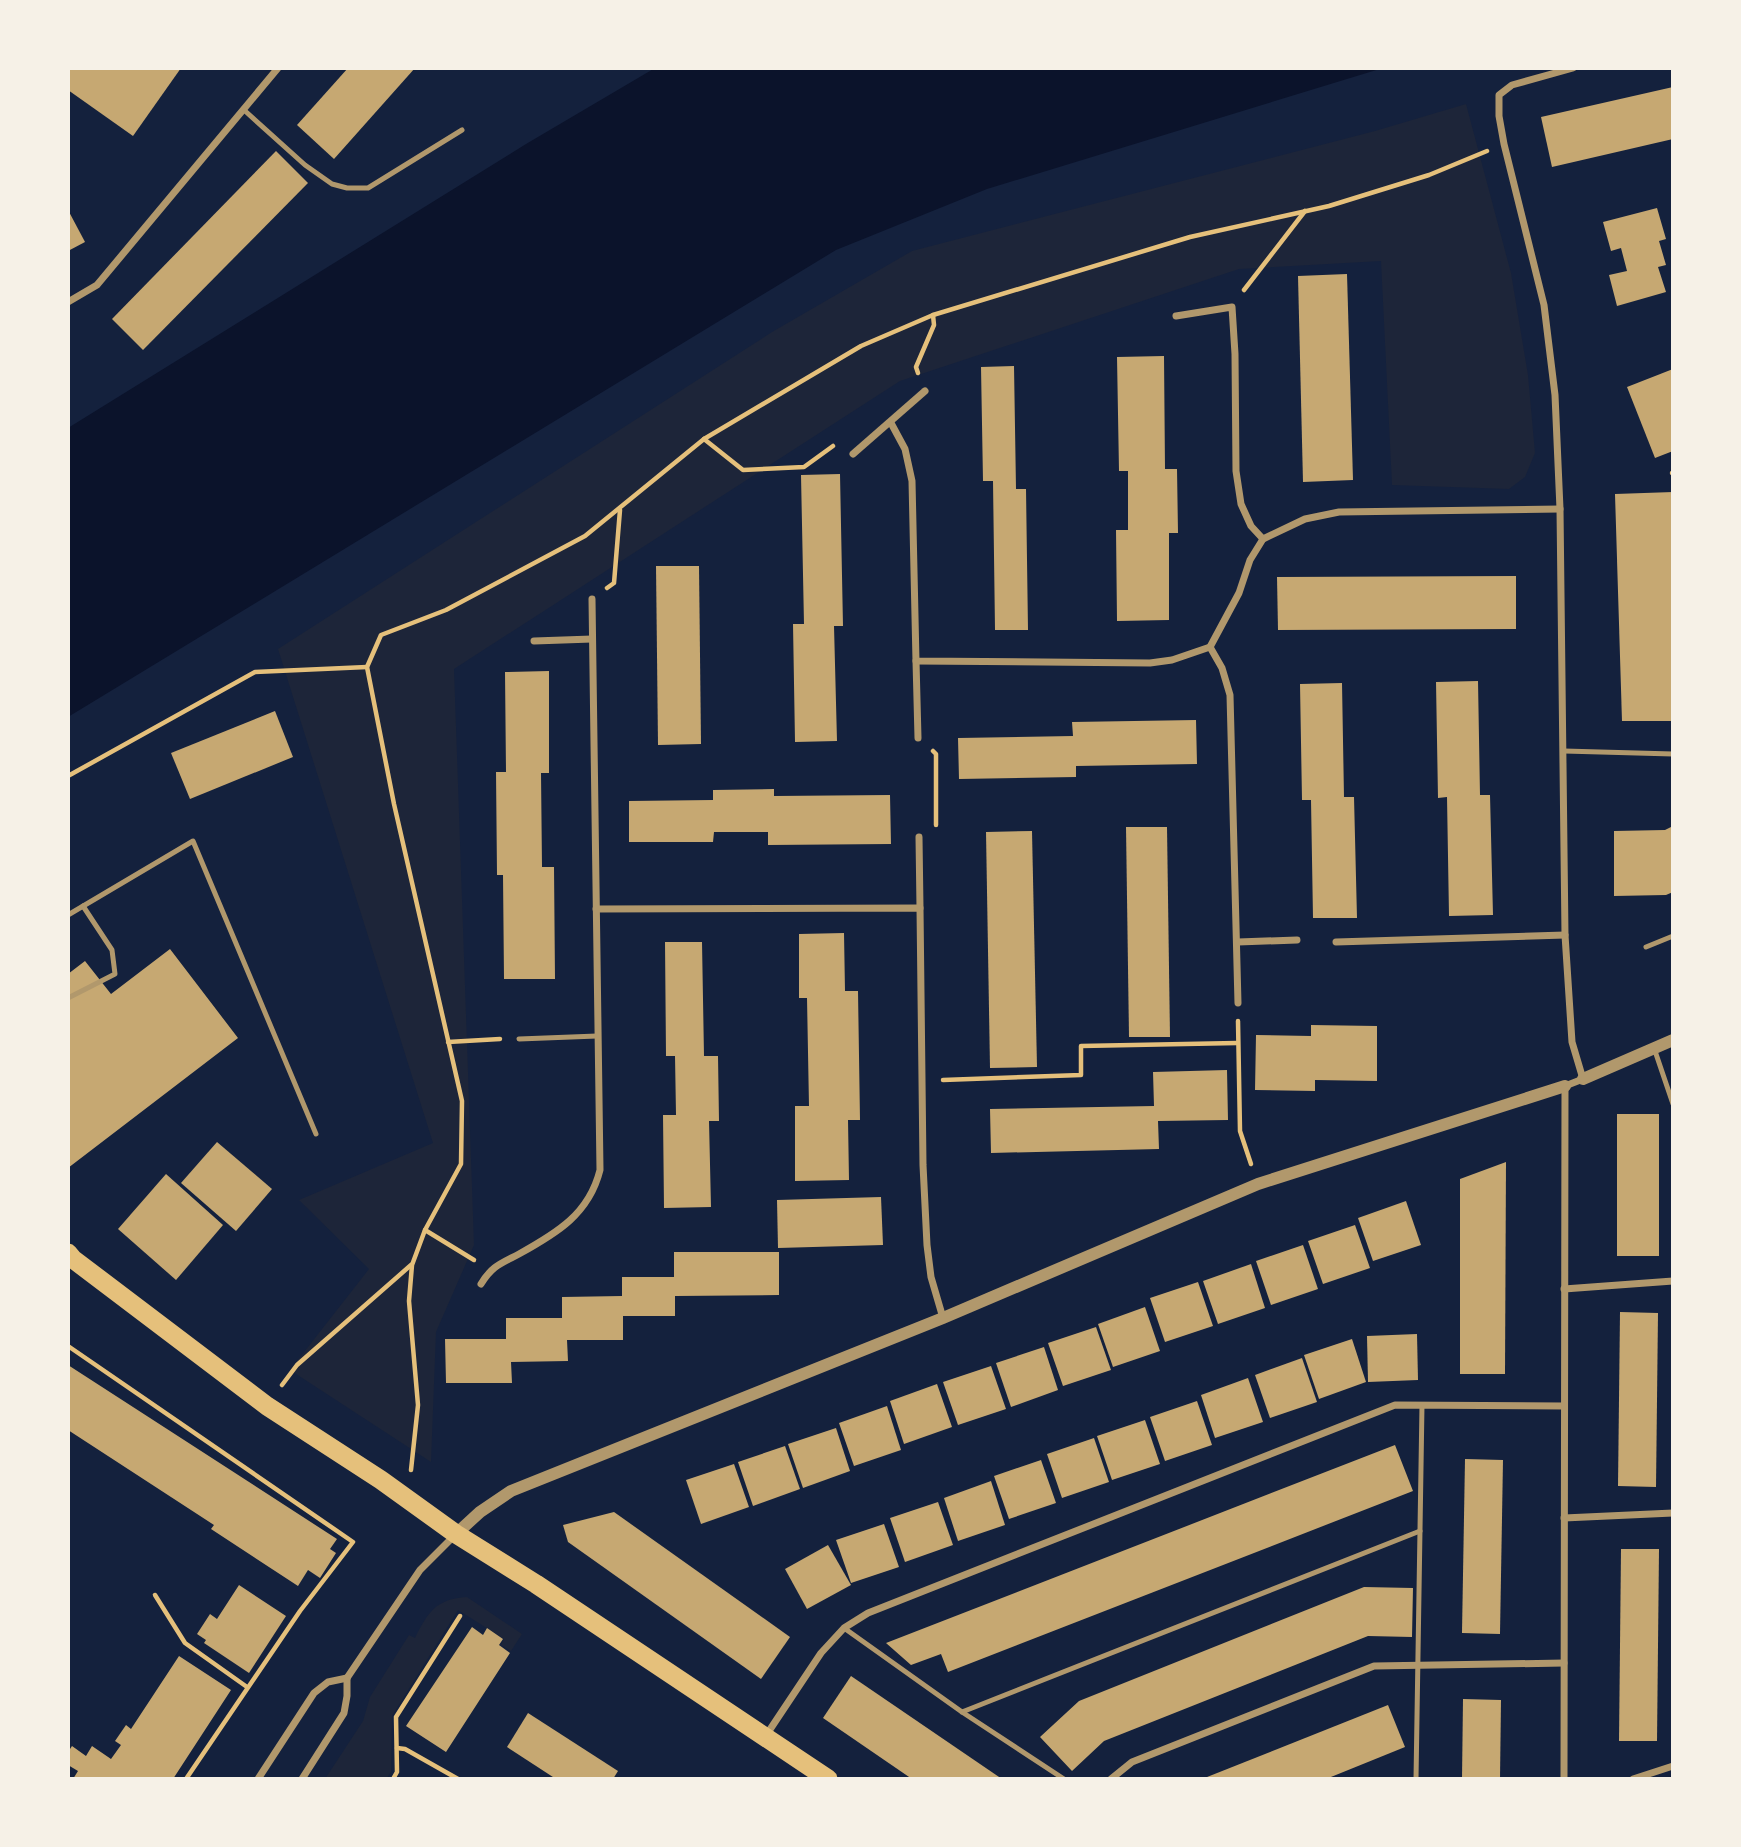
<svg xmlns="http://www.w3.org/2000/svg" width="1741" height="1847" font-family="'DM Sans',sans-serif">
<rect width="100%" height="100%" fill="#14213d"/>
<!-- green -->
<g fill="#1d2539">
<path d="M1466,104L1511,273L1528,375L1535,453L1525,477L1509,489L1392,485L1381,261L1239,269L900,381L454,669L474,1245L436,1332L431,1462L290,1370L369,1269L299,1200L433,1143L278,649L772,332L912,251L1375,131Z"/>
<path d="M467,1597L522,1634L511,1651L501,1645L504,1639L458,1610L392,1716L391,1772L386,1779H325L363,1721L370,1697L409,1635L415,1638C428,1612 436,1599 467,1597Z"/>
</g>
<!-- water -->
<path fill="#0b132b" d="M655,68H1383L987,189L836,250L68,717V428L526,144Z"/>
<!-- building -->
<g fill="#c6a872">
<path d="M68,68H181L133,136L68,90Z"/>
<path d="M348,68H415L334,159L297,125Z"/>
<path d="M1673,87V139L1552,167L1541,117Z"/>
<path d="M276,151L308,183L143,350L112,319Z"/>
<path d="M1657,208L1666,239L1659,241L1666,265L1658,267L1666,292L1617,306L1609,275L1627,271L1621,248L1611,251L1603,222Z"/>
<path d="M68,210L85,242L68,251Z"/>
<path d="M1347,274L1353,480L1303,482L1298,276Z"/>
<path d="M1164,356L1165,469H1177L1178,533H1169V620L1117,621L1116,530H1128V471H1119L1117,357Z"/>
<path d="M1014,366L1016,489H1026L1028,630H995L993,481H983L981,367Z"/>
<path d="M1673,369V451L1655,458L1627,387Z"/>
<path d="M840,474L843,626H834L837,741L795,742L793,624H804L801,475Z"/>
<path d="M1673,492V721H1622L1615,494Z"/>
<path d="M656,566H699L701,744L658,745Z"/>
<path d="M1516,576V629L1278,630L1277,577Z"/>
<path d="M549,671V773H541L542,867H554L555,979H504L503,875H497L496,772H506L505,672Z"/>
<path d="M1478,681L1480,795H1490L1493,915L1449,916L1447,797L1438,798L1436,682Z"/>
<path d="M1342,683L1344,797H1354L1357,918H1313L1311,800H1302L1300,684Z"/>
<path d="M275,711L293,757L190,799L171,753Z"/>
<path d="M1196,720L1197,764L1076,766V777L959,779L958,738L1073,736L1072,722Z"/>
<path d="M774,789V796L890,795L891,844L768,845V832H714L713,842H629V801L713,800V790Z"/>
<path d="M1673,826V892L1666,895L1614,896V831L1665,830Z"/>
<path d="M1126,827H1167L1170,1037H1129Z"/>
<path d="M1032,831L1037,1067L990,1068L986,832Z"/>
<path d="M844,933L845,991H858L860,1120H848L849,1180L795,1181V1106H809L807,998H799V934Z"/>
<path d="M665,942H702L704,1056H718L719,1121H709L711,1207L664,1208L663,1115H676L675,1056H666Z"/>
<path d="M170,949L238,1038L68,1168V974L85,961L111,994Z"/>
<path d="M1311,1025L1377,1026V1081L1315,1080V1091L1255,1090L1256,1035L1311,1036Z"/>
<path d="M1227,1070L1228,1120L1158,1121L1159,1149L991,1153L990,1109L1154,1106L1153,1072Z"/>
<rect x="1617" y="1114" width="42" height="142"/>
<path d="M217,1142L272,1189L236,1231L181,1183Z"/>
<path d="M1506,1162L1505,1374H1460V1179Z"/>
<path d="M166,1174L223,1225L176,1280L118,1229Z"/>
<path d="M881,1197L883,1245L778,1248L777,1200Z"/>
<path d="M1406,1201L1421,1245L1373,1261L1358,1218Z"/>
<path d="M1355,1225L1370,1268L1323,1284L1308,1241Z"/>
<path d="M1303,1245L1318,1289L1271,1305L1256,1261Z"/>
<path d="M674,1252H779V1295L675,1296V1316H623V1340H567L568,1361L511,1362L512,1383H446L445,1339H506V1318H562V1297L622,1296V1277H674Z"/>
<path d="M1251,1264L1265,1308L1218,1324L1203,1281Z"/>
<path d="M1198,1282L1213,1326L1165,1342L1150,1298Z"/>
<path d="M1145,1307L1160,1351L1113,1367L1098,1324Z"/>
<path d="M1620,1312L1658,1313L1656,1487L1618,1486Z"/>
<path d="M1096,1327L1111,1370L1063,1386L1048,1343Z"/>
<path d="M1417,1334L1418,1380L1368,1382L1367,1336Z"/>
<path d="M1352,1339L1366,1382L1319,1399L1304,1355Z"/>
<path d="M1044,1347L1058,1390L1011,1407L996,1363Z"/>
<path d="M1302,1358L1317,1402L1270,1418L1255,1375Z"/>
<path d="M68,1365L337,1539L330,1549L336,1553L320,1578L308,1570L298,1586L211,1529L214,1525L68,1430Z"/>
<path d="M991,1366L1006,1409L958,1425L943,1382Z"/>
<path d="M1248,1378L1263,1422L1215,1438L1201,1395Z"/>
<path d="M937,1384L952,1427L904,1444L890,1401Z"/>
<path d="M1197,1401L1212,1445L1165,1461L1150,1417Z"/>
<path d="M887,1406L901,1450L854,1466L839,1423Z"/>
<path d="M1145,1420L1160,1464L1112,1480L1097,1436Z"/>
<path d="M836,1428L850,1471L803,1488L788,1444Z"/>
<path d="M1094,1438L1109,1482L1062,1498L1047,1454Z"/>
<path d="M1395,1445L1413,1491L948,1672L941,1654L911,1665L886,1643Z"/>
<path d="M785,1446L800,1489L753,1506L738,1462Z"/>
<path d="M1465,1459L1503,1460L1500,1634L1462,1633Z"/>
<path d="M1041,1460L1056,1503L1009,1519L994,1476Z"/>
<path d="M734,1464L749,1507L701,1524L686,1480Z"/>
<path d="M991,1481L1005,1525L958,1541L944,1498Z"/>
<path d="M938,1502L953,1545L905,1562L890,1518Z"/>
<path d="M614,1512L790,1637L761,1679L568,1542L563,1525Z"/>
<path d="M884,1524L899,1567L851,1583L836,1540Z"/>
<path d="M828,1545L851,1585L807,1609L785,1569Z"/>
<path d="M1621,1549H1659L1657,1741H1619Z"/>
<path d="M239,1585L286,1616L249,1673L204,1643L206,1640L197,1634L210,1614L217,1619Z"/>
<path d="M1364,1587L1413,1588L1412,1637L1368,1636L1104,1741L1072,1771L1040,1737L1079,1701Z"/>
<path d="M472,1627L483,1635L487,1628L503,1639L499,1645L510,1653L446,1752L406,1726Z"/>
<path d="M179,1656L231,1690L173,1779H73L78,1771L68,1765V1752L72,1746L86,1756L92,1746L111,1759L121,1745L115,1741L126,1725L131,1729Z"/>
<path d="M851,1676L1002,1779H912L823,1718Z"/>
<path d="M1463,1699L1501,1700L1500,1779H1462Z"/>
<path d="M1388,1705L1405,1747L1326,1779H1202Z"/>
<path d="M528,1713L618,1771L613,1779H556L507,1747Z"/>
</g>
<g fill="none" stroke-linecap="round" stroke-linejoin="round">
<!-- path -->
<g stroke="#e5c07b" stroke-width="4.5">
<path d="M1244,290L1305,211"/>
<path d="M918,373L916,367L934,325L933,315"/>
<path d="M704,439L743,470L804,467L833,446"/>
<path d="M1672,473H1673"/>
<path d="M607,588L614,583L620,510"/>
<path d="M933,751L936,754V825"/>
<path d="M68,776L255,672L367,667"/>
<path d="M1238,1021L1240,1131L1251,1164"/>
<path d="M448,1042L500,1039"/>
<path d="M943,1080L1081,1075V1046L1237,1043"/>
<path d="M425,1230L474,1260"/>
<path d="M68,1346L353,1542L300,1611L186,1779"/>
<path d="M282,1385L297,1365L411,1265"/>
<path d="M411,1470L418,1405L409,1301L412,1265L425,1230L461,1164L462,1101L394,804L367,667L381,635L446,610L585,536L704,439L861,346L933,315L1190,237L1329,206L1429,175L1487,151"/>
<path d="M155,1595L185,1643L247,1687"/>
<path d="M397,1748L405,1749L458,1779"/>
<path d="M393,1779L397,1772L396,1717L460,1616"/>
</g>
<!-- service -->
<g stroke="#b1986c" stroke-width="5">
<path d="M244,110L305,165L332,184L347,188H368L462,130"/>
<path d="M1564,751L1673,754"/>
<path d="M68,915L193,841L316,1134"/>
<path d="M1646,947L1673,936"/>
<path d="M68,998L115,974L112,950L83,906"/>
<path d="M519,1039L597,1036"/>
<path d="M1654,1048L1673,1104"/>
<path d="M844,1628L962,1712L1064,1779"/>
<path d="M962,1712L1420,1531"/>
<path d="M1416,1779L1422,1405"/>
</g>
<!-- minor -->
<g stroke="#b1986c" stroke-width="7">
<path d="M68,302L97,285L278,68"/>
<path d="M1176,316L1232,307L1235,354L1236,471L1241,504L1251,526L1263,539"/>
<path d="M891,423L905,449L912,481L916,661L1150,663L1172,660L1210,647L1239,593L1250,560L1263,539L1305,519L1339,512L1560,509"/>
<path d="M853,454L925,391"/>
<path d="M534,641L592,639"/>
<path d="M1210,647L1222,668L1230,695L1238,1003"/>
<path d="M916,661L918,738"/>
<path d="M919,837L920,908"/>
<path d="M596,909L920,908L923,1165L927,1245L931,1277L943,1318"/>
<path d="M1238,942L1297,940"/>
<path d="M1336,942L1565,935"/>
<path d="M481,1284C492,1266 500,1264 519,1254C557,1233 589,1214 600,1170L592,599"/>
<path d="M1564,1289L1673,1281"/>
<path d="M1564,1518L1673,1513"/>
<path d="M767,1734L821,1653L844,1628L868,1613L1395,1405L1564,1406"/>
<path d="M258,1779L314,1693L328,1682L347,1678"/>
<path d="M302,1779L344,1713L347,1696V1678L420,1570L455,1535"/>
<path d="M1111,1779L1132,1762L1374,1666L1564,1663"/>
<path d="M1564,1779L1565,1086L1583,1079L1572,1042L1565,935L1560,509L1555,395L1544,305L1504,144L1499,116V95L1512,85L1573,68"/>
<path d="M1633,1779L1673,1766"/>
</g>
<!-- tertiary -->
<g stroke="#b1986c" stroke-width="12">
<path d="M1583,1079L1673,1040"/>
<path d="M456,1534L480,1512L511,1491L943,1318L1258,1184L1565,1086"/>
</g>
<!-- trunk -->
<path stroke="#e5c07b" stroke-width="19" d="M68,1253L73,1259L267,1406L381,1480L456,1534L536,1584L828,1779"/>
</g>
<!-- border -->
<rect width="1741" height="1847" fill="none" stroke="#f6f1e7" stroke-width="140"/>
</svg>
